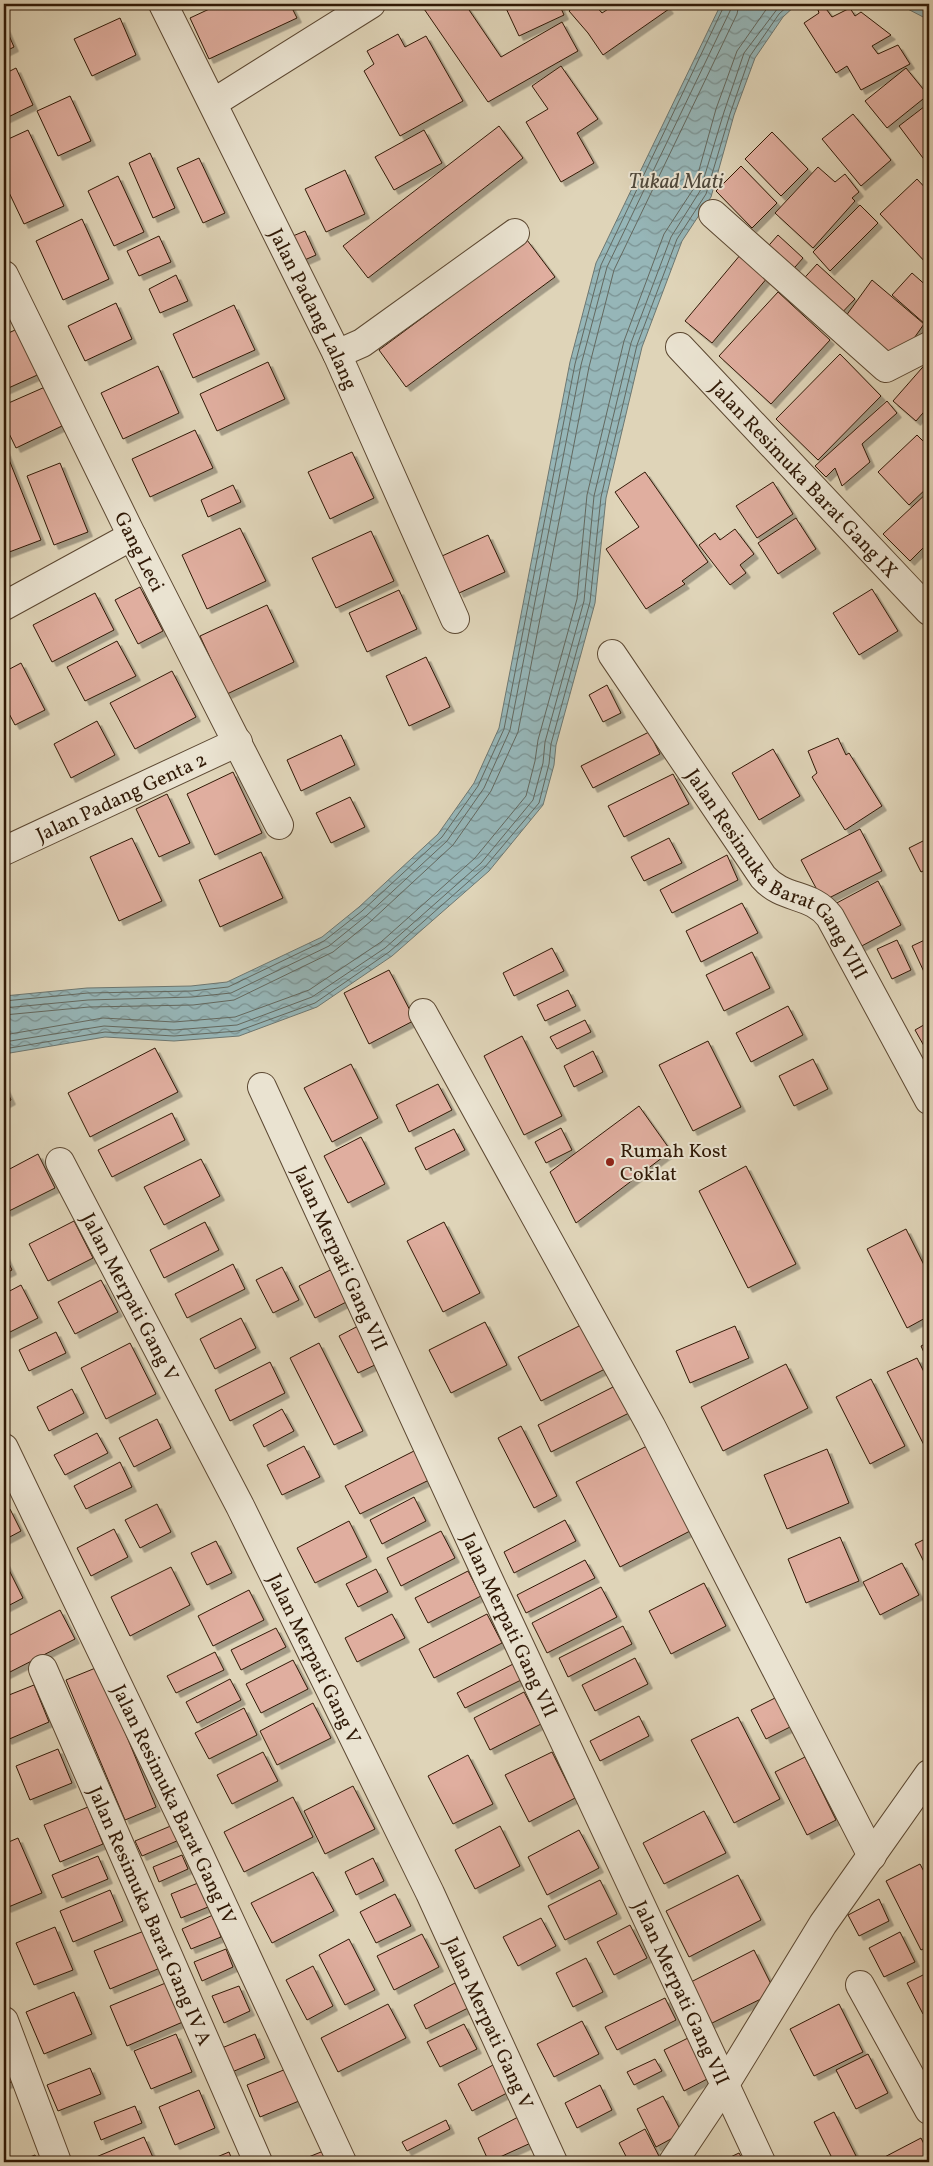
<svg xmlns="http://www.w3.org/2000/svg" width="933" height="2166" font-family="Vollkorn,serif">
<defs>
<pattern id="water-waves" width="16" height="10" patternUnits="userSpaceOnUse" patternTransform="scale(1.25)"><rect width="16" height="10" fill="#96b6b8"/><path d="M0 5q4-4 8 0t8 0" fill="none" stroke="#7b9394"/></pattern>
<filter id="shadow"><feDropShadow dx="4.5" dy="4.5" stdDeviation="0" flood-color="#0004"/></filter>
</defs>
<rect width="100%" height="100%" fill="#dfd4b8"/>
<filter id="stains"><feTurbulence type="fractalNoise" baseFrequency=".004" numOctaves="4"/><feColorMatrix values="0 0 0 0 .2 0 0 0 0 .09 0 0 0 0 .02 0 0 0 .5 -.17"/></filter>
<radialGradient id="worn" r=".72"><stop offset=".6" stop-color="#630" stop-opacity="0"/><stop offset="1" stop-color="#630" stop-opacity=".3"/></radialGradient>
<!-- water -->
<g fill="url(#water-waves)" stroke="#6d7771">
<path d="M721,4H797L783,17L755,58L734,115L711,197L682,241L642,347L606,498L595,603L556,745L554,765L543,805L489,871L392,956L317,1007L239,1036L174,1041L105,1037L4,1054V996L87,988L191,986L227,982L322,937L359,907L438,834L474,783L499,728L570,362L596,263Z"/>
<path d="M898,4H929V20Z"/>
</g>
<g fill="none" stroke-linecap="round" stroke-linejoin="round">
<!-- shore -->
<g stroke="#63685f" stroke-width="1">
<path d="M4,1001L88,993L192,991L228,987L324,941L362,911L442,837L478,786L504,729L575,364L601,265L725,4"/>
<path d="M4,1008L88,1000L192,997L231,993L329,946L366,916L447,841L484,788L510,730L581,365L607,267L730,11L732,4"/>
<path d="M4,1015L89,1007L193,1005L234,1000L333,952L371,921L453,845L491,791L518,732L589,367L614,270L737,14L739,4"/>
<path d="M4,1035L103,1018L174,1022L235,1017L309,990L381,942L475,858L526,796L535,761L538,740L577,599L587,495L624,341L664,234L694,188L716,109L737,51L770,4"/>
<path d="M4,1042L104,1026L174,1030L237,1025L312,997L385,948L481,863L533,800L543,763L545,742L584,601L594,496L631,343L671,237L700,191L724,112L744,53L781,4"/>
<path d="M4,1049L105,1032L174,1036L238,1031L315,1003L389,952L485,867L539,803L549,764L551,744L590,602L601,497L637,345L677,239L706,194L730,114L750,56L779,14L790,4"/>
</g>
</g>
<!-- building -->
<g fill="#e0ae9f" stroke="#301906" filter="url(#shadow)">
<path d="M220,4H290L297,18L209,59L190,18Z"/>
<path d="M426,4H465L501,57L562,22L578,51L488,102L422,6Z"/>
<path d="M504,4H559L564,15L519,36Z"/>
<path d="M577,4H594L602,13L616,4H665L669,9L603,55L588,33L569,11Z"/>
<path d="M824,6L832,17L850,8L855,16L861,12L891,35L872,46L878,54L898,45L910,64L861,90L847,66L836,73L804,23L819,13L818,10Z"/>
<path d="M120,18L136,55L92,76L74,39Z"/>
<path d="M4,24L14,47L4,52Z"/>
<path d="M398,34L405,47L426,36L463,101L400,136L364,71L374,64L367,51Z"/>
<path d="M561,66L598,119L577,133L594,163L561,182L526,122L548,109L532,86Z"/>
<path d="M16,68L33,105L4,119V74Z"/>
<path d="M906,68L928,95L887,128L865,101Z"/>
<path d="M70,96L91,141L58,156L37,111Z"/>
<path d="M929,103V166L899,126Z"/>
<path d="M853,114L891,160L861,186L822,139Z"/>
<path d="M499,126L523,158L368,278L343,246Z"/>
<path d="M28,130L64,206L24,224L4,182V141Z"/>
<path d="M424,130L442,163L394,190L375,157Z"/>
<path d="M772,132L808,169L781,196L745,159Z"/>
<path d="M150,153L175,208L153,218L129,163Z"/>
<path d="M199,158L225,213L203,223L177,168Z"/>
<path d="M741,166L777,203L752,228L716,191Z"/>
<path d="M818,167L835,182L845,174L859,192L852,198L855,201L813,248L775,213Z"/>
<path d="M345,170L365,214L326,232L305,189Z"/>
<path d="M118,176L144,232L114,246L88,191Z"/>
<path d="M917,179L929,192V266L880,214Z"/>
<path d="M860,205L878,223L830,271L813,252Z"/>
<path d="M82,219L109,279L63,300L36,241Z"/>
<path d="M305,231L316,255L300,262L288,238Z"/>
<path d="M778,235L803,258L788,275L763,252Z"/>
<path d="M159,236L171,262L139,276L127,251Z"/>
<path d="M527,240L555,277L406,387L379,350Z"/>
<path d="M741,254L768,277L712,343L685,321Z"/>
<path d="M817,264L855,299L835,320L798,285Z"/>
<path d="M912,273L929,288V319L925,324L892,295Z"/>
<path d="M176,275L188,301L160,313L149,289Z"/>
<path d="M872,280L924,324L898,361L843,320Z"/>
<path d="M778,292L830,340L771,404L719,356Z"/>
<path d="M116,303L132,339L85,361L68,326Z"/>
<path d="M234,305L255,350L193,378L173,334Z"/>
<path d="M24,326L44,372L4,390V335Z"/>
<path d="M840,354L881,396L818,460L776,419Z"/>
<path d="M929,360V406L916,421L893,401Z"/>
<path d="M268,362L285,399L217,431L200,394Z"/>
<path d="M158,366L179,413L123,439L101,393Z"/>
<path d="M45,387L62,426L16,448L4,423V405Z"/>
<path d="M887,401L897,413L862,444L870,462L842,486L835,468L826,477L815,466Z"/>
<path d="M195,430L213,468L150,497L132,459Z"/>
<path d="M917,435L929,447V486L909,505L878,472Z"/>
<path d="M4,447L41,540L4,554Z"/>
<path d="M352,452L374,498L330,519L308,472Z"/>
<path d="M60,463L88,532L54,545L27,476Z"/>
<path d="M645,472L708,562L682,581L685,584L646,609L606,549L639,527L615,492Z"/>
<path d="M773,482L793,514L757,538L736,506Z"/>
<path d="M233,485L241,502L208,517L201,500Z"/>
<path d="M929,491V542L910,561L883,534Z"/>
<path d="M796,518L816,549L778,574L758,543Z"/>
<path d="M240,528L266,581L207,609L182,555Z"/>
<path d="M735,529L754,554L740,565L746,573L730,585L699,545L715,533L720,540Z"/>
<path d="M371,531L394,581L336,608L312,558Z"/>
<path d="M488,535L505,572L459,593L442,556Z"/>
<path d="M140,587L163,631L138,644L115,600Z"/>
<path d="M872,589L898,631L859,655L833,613Z"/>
<path d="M399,590L417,629L367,652L349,613Z"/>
<path d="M95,593L114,630L52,662L33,625Z"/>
<path d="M267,605L294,662L227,694L200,636Z"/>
<path d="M117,641L136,676L85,701L67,667Z"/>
<path d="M426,657L450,707L409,726L386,676Z"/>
<path d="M21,663L45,710L15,725L4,704V672Z"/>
<path d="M172,671L196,717L135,749L110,703Z"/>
<path d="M607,685L621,713L603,722L589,695Z"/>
<path d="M97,721L115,755L71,778L54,744Z"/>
<path d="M649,732L660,754L593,788L581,766Z"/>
<path d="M341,735L355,765L301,791L287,760Z"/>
<path d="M838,738L846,755L849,753L882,806L845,830L812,777L817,773L808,751Z"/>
<path d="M773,749L800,796L759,820L732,773Z"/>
<path d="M233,772L262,833L215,855L187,794Z"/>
<path d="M673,774L689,804L624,837L608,806Z"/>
<path d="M167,794L190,843L159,857L136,809Z"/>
<path d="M350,797L365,827L331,843L316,813Z"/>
<path d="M860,829L882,871L823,901L801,860Z"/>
<path d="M132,838L162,901L119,921L90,857Z"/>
<path d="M669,838L682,863L644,881L631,857Z"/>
<path d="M929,838V874L927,869L921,872L909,848Z"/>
<path d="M261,852L283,898L220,927L199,880Z"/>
<path d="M727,855L738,880L672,913L660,890Z"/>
<path d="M878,881L901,925L856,949L833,905Z"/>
<path d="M742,903L758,933L701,962L686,931Z"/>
<path d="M929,938V972L925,974L912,946Z"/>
<path d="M897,940L911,970L892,979L877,949Z"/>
<path d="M552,948L564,971L514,996L503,973Z"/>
<path d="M752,952L770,988L724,1011L706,975Z"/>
<path d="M389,970L415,1020L369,1044L344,993Z"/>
<path d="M568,990L576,1006L545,1021L537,1005Z"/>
<path d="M788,1006L803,1035L751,1062L736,1033Z"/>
<path d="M585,1020L591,1032L557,1049L550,1037Z"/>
<path d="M929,1022V1053H928L915,1030Z"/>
<path d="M522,1036L562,1116L524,1135L484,1056Z"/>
<path d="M708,1041L741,1107L693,1131L659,1065Z"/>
<path d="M155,1048L178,1092L90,1137L68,1093Z"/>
<path d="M593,1051L603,1072L574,1087L564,1066Z"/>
<path d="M813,1059L828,1089L794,1106L779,1076Z"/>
<path d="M351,1064L378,1118L332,1142L304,1088Z"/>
<path d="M438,1084L452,1110L409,1132L396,1105Z"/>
<path d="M4,1085L11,1100L4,1104Z"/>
<path d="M639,1106L671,1151L576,1223L550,1172Z"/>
<path d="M172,1113L185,1140L112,1177L98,1150Z"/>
<path d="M561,1128L572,1150L546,1163L535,1142Z"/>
<path d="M454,1129L465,1150L426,1170L415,1148Z"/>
<path d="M361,1137L385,1184L348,1203L324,1156Z"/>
<path d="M38,1154L55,1188L7,1212L4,1206V1172Z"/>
<path d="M201,1159L220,1196L164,1225L144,1187Z"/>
<path d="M746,1166L796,1264L748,1288L699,1191Z"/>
<path d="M74,1221L93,1258L48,1281L29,1244Z"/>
<path d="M205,1222L219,1250L164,1278L150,1250Z"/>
<path d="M444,1222L480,1293L443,1312L407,1241Z"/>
<path d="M906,1229L929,1275V1316L907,1328L867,1249Z"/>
<path d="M4,1253L12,1270L4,1274Z"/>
<path d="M233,1264L245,1289L187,1318L175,1294Z"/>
<path d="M338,1266L354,1298L315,1318L299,1286Z"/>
<path d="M282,1267L299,1300L273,1313L256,1280Z"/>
<path d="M101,1280L118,1312L75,1334L58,1302Z"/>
<path d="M21,1285L38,1318L4,1335V1294Z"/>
<path d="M241,1318L256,1348L215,1369L200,1339Z"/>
<path d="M485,1322L507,1365L451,1393L429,1350Z"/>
<path d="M583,1324L605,1369L541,1401L518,1357Z"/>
<path d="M360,1325L379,1363L358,1373L339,1336Z"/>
<path d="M735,1326L749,1358L690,1383L676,1351Z"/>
<path d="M56,1332L66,1353L29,1371L19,1350Z"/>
<path d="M929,1342V1363L921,1346Z"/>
<path d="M130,1343L156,1394L106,1419L81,1368Z"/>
<path d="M319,1343L363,1431L334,1445L290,1358Z"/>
<path d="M917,1358L929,1382V1455L887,1372Z"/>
<path d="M270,1362L285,1393L230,1421L215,1390Z"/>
<path d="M786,1364L808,1408L723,1451L701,1407Z"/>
<path d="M871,1379L905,1446L870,1464L836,1397Z"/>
<path d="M619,1384L633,1411L551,1452L538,1425Z"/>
<path d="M72,1389L84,1413L49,1431L37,1407Z"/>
<path d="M282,1409L294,1431L264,1447L253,1425Z"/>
<path d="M157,1419L171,1448L134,1467L119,1438Z"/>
<path d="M521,1426L557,1496L534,1508L498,1438Z"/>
<path d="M97,1433L108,1453L65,1475L54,1455Z"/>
<path d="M304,1446L320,1477L282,1495L267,1465Z"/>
<path d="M647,1446L690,1531L620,1567L576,1482Z"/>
<path d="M827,1449L849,1503L787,1529L764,1475Z"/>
<path d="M414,1451L429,1480L360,1514L345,1486Z"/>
<path d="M120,1462L132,1487L86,1509L74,1486Z"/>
<path d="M414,1497L426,1521L382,1544L370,1520Z"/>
<path d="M157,1504L171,1532L140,1548L125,1520Z"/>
<path d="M10,1509L21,1531L4,1540V1512Z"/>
<path d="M565,1520L576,1541L514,1573L504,1552Z"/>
<path d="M349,1521L367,1557L315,1583L297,1548Z"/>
<path d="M114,1529L128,1557L91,1576L77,1548Z"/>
<path d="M441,1531L455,1558L401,1586L387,1558Z"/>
<path d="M840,1537L859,1581L806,1603L788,1559Z"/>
<path d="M929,1537V1572L915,1544Z"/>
<path d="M216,1541L232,1573L207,1585L191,1553Z"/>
<path d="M585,1560L595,1578L526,1613L517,1595Z"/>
<path d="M5,1562L23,1598L4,1608V1563Z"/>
<path d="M902,1563L919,1595L880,1615L863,1582Z"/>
<path d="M171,1567L190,1605L130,1636L111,1597Z"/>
<path d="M376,1569L388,1592L358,1607L346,1584Z"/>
<path d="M468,1571L481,1596L428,1623L415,1598Z"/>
<path d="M704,1583L726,1626L671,1654L649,1611Z"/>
<path d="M601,1587L617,1617L547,1653L532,1623Z"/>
<path d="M249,1590L264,1620L213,1646L198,1616Z"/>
<path d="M60,1610L75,1639L4,1675V1638Z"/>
<path d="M392,1614L405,1638L357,1662L345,1638Z"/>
<path d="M487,1614L502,1643L434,1678L419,1649Z"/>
<path d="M623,1626L632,1644L568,1677L559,1658Z"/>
<path d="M276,1628L286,1647L241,1670L231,1650Z"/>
<path d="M215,1652L224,1670L176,1693L167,1676Z"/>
<path d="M635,1658L648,1684L595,1711L582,1685Z"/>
<path d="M293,1660L308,1689L261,1713L246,1684Z"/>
<path d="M517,1662L525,1678L465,1708L457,1693Z"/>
<path d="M98,1667L156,1807L125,1820L66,1680Z"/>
<path d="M230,1679L241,1700L197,1723L186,1702Z"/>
<path d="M34,1685L49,1722L7,1740L4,1733V1697Z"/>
<path d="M524,1692L541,1724L490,1750L474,1718Z"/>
<path d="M783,1694L798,1723L766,1739L751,1710Z"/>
<path d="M313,1703L331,1738L277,1765L260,1731Z"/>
<path d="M244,1708L257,1735L209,1759L195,1733Z"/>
<path d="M639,1716L649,1736L600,1761L590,1741Z"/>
<path d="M738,1717L780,1799L734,1823L691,1740Z"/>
<path d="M58,1749L72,1783L30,1800L16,1766Z"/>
<path d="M263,1752L278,1781L232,1804L217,1775Z"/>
<path d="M552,1752L575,1798L529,1822L505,1775Z"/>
<path d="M468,1755L493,1804L453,1824L428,1776Z"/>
<path d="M805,1757L836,1820L807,1835L775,1772Z"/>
<path d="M353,1786L375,1829L325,1854L304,1811Z"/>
<path d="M293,1797L313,1837L244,1872L224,1832Z"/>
<path d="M88,1807L103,1844L60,1862L44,1825Z"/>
<path d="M704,1811L726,1853L664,1884L643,1843Z"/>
<path d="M173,1825L179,1840L142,1856L135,1841Z"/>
<path d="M500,1826L520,1866L475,1889L455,1850Z"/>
<path d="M579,1830L599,1868L547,1895L528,1857Z"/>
<path d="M18,1838L42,1893L6,1908L4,1901V1844Z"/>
<path d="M182,1855L188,1869L159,1882L153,1867Z"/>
<path d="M98,1856L108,1879L62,1898L52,1875Z"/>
<path d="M373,1858L384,1881L356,1895L345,1872Z"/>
<path d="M920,1864L929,1881V1946L921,1950L886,1881Z"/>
<path d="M313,1872L334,1911L272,1943L251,1903Z"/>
<path d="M738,1875L761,1920L689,1957L666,1911Z"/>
<path d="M600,1880L617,1914L565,1940L548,1906Z"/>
<path d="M198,1883L208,1907L181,1918L171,1894Z"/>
<path d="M110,1890L123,1921L73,1942L60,1911Z"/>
<path d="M395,1894L411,1926L376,1943L360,1912Z"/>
<path d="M879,1899L889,1921L859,1936L848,1915Z"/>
<path d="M213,1915L221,1937L191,1949L182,1929Z"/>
<path d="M541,1918L556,1946L518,1966L503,1937Z"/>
<path d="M630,1925L647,1958L614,1975L597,1942Z"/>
<path d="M55,1927L73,1970L34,1985L16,1943Z"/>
<path d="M144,1931L160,1968L110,1989L94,1951Z"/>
<path d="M900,1932L915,1962L884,1977L869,1948Z"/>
<path d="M422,1934L439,1967L394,1990L377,1956Z"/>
<path d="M349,1939L375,1990L345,2005L319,1955Z"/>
<path d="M226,1949L233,1967L202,1981L194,1962Z"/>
<path d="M754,1950L775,1992L706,2026L685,1985Z"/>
<path d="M586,1958L603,1992L573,2007L556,1973Z"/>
<path d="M313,1966L333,2006L307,2020L286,1980Z"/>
<path d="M929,1972V2011L923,2014L907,1983Z"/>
<path d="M168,1982L185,2021L127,2046L110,2006Z"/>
<path d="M455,1983L468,2008L426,2029L414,2005Z"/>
<path d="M239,1986L250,2011L224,2023L212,1996Z"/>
<path d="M74,1992L92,2034L44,2054L26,2012Z"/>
<path d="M665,1998L676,2020L617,2050L605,2027Z"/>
<path d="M388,2004L406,2038L338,2072L321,2038Z"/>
<path d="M839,2004L863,2052L814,2076L790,2029Z"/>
<path d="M582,2021L599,2054L554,2077L537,2044Z"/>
<path d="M464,2024L477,2049L440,2067L427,2042Z"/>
<path d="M176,2034L192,2072L151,2089L134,2051Z"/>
<path d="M255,2034L265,2058L232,2072L222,2048Z"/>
<path d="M690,2037L711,2077L684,2091L664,2050Z"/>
<path d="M868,2054L888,2093L856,2109L836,2070Z"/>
<path d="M4,2059L13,2081L4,2085Z"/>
<path d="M655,2059L662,2071L634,2085L627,2072Z"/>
<path d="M493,2065L507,2093L472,2111L458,2084Z"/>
<path d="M90,2068L101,2094L58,2111L47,2085Z"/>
<path d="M286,2069L299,2101L260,2117L247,2085Z"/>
<path d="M600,2085L612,2110L577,2128L565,2103Z"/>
<path d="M199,2090L215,2128L175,2145L159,2107Z"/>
<path d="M663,2096L682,2133L656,2147L637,2109Z"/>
<path d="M135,2106L142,2123L101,2140L94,2122Z"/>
<path d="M834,2112L859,2162H834L814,2122Z"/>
<path d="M520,2116L533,2142L489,2162L478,2138Z"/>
<path d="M446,2120L450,2129L407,2151L402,2142Z"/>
<path d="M645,2129L662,2162H629L619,2143Z"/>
<path d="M144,2137L155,2162H84Z"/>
<path d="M921,2138L929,2154V2162H875Z"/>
<path d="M331,2148L337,2162H296Z"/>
<path d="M229,2152L233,2162H205Z"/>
<path d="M739,2153L744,2162H720Z"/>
<path d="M35,2155L38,2162H17Z"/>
</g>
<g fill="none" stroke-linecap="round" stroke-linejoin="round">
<defs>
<g id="minor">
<path id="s1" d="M163,4L337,354L455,619"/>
<path d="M213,103L371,4"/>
<path d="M713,214L886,368L929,346"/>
<path id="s2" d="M4,275L132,536L279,825"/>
<path id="s3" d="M680,347L929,611"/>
<path d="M337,354L362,343L515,233"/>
<path d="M4,606L132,536"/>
<path id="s4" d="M612,654L763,877C784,901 811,892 830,917L929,1100"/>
<path id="s5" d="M4,851L238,742"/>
<path d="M423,1013L651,1426L872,1856"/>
<path id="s6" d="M262,1087L488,1578L761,2162"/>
<path id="s7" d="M60,1162L240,1506L430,1893L553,2162"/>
<path id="s8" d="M4,1448L199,1854L342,2162"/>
<path id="s9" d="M43,1669L258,2162"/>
<path d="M860,1985L929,2110"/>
<path d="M4,2021L57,2162"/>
<path d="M673,2162L724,2086L823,1924L929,1774"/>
</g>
</defs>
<!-- minor casing -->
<use href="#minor" stroke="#5c4832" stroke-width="30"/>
<!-- minor -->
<use href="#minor" stroke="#eae3d1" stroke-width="28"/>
</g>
<!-- markers -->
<circle fill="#8f2418" stroke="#eae3d1" stroke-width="2" cx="610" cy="1162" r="5"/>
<g text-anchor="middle" stroke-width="4" stroke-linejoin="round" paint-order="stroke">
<!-- street labels -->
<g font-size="20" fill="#301906" stroke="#eae3d1">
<text dy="7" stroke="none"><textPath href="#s1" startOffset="340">Jalan Padang Lalang</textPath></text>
<text dy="7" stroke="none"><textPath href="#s3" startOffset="181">Jalan Resimuka Barat Gang IX</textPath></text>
<text dy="7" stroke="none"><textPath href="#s2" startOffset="308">Gang Leci</textPath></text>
<text dy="7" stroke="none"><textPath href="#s5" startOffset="129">Jalan Padang Genta 2</textPath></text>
<text dy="7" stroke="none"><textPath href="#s4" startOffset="279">Jalan Resimuka Barat Gang VIII</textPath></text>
<text dy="7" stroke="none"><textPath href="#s6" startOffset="188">Jalan Merpati Gang VII</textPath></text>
<text dy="7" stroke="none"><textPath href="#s7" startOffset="152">Jalan Merpati Gang V</textPath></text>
<text dy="7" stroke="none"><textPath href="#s6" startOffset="592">Jalan Merpati Gang VII</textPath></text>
<text dy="7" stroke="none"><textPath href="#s7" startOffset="558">Jalan Merpati Gang V</textPath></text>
<text dy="7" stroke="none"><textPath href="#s8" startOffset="395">Jalan Resimuka Barat Gang IV</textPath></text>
<text dy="7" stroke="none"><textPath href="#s9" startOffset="269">Jalan Resimuka Barat Gang IV A</textPath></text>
<text dy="7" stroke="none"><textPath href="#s6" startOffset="998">Jalan Merpati Gang VII</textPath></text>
<text dy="7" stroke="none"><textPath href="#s7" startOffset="962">Jalan Merpati Gang V</textPath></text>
</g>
<!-- poi labels -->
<g font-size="20" fill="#301906" stroke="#eae3d1" text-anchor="start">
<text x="620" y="1157">Rumah Kost<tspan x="620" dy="23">Coklat</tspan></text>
</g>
<!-- water labels -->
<g font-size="21" font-style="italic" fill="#4f483b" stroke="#eae3d1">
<text x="676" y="188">Tukad Mati</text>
</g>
</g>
<!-- margin -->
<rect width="933" height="2166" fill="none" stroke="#dfd4b8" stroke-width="20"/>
<rect x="5" y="5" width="923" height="2156" fill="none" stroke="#301906" stroke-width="2.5"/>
<rect x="10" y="10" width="913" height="2146" fill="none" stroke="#301906"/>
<rect width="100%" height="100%" filter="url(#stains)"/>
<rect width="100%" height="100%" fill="url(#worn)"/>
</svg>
